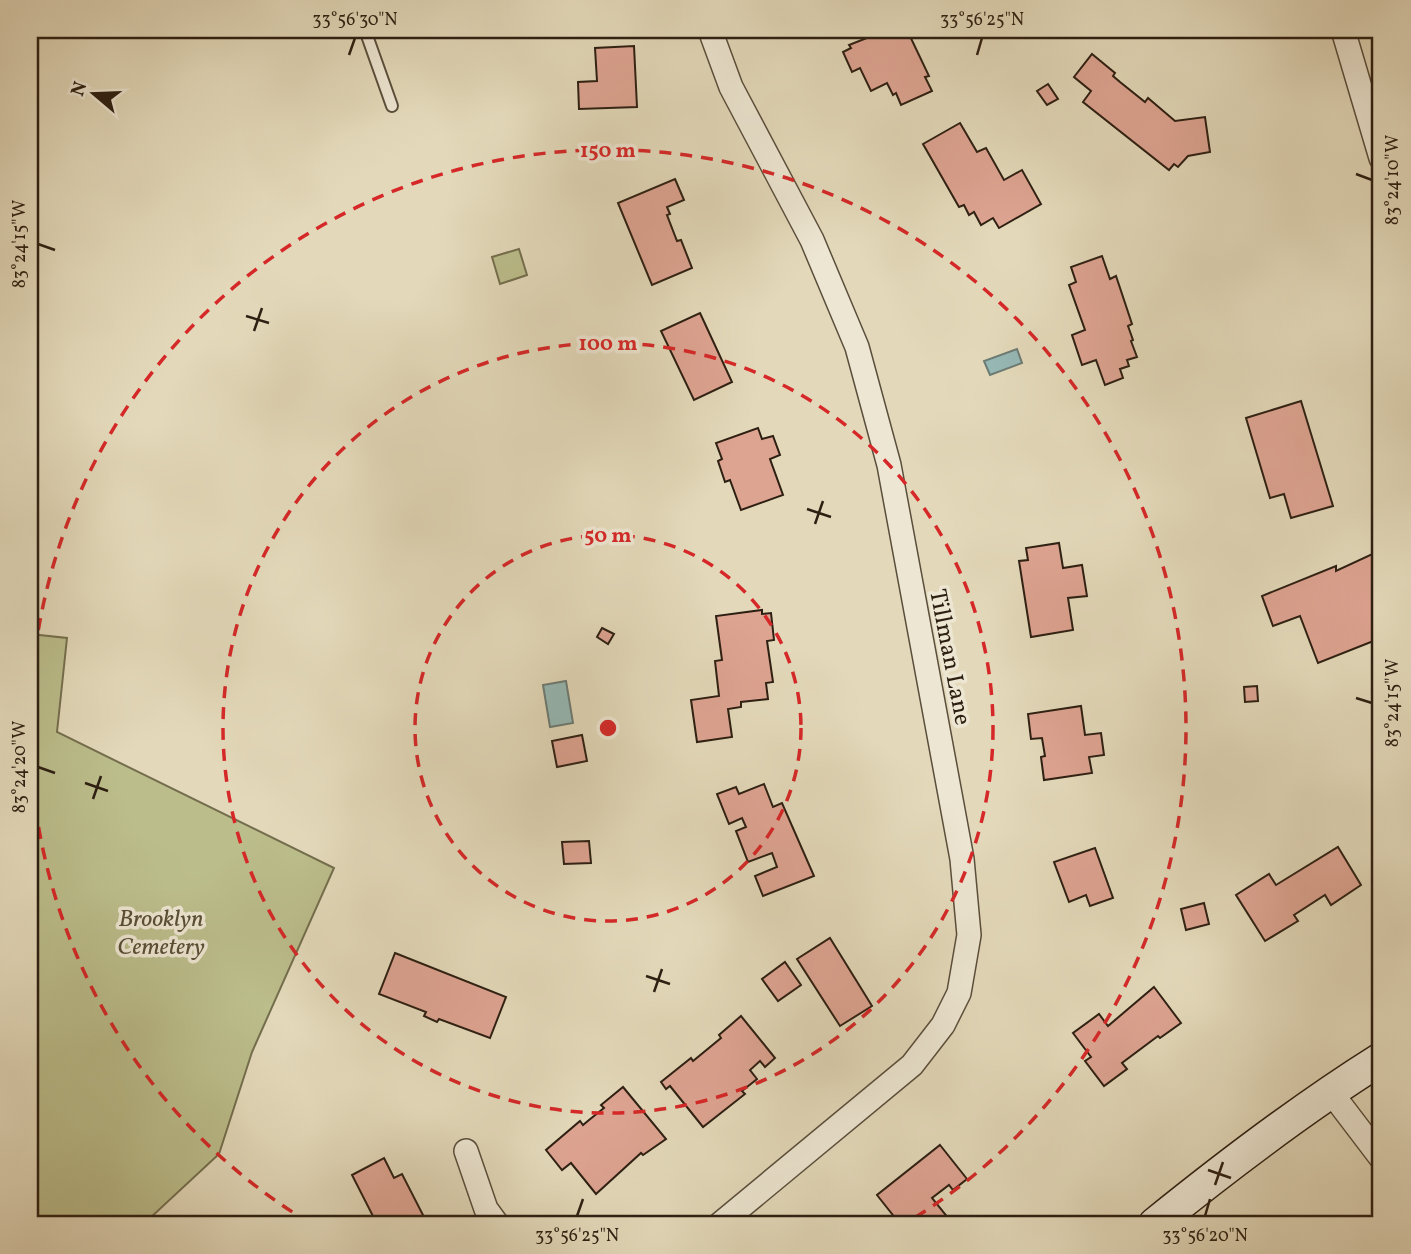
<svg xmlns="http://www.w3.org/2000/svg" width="1411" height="1254" font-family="Vollkorn,serif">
<rect width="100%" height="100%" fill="#e3d9ba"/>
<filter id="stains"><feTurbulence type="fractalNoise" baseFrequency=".00286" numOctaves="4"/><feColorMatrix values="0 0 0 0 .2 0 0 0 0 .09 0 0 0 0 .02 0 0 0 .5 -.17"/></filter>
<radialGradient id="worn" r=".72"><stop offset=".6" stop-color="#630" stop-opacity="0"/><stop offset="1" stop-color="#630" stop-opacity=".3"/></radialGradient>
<!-- green -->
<g fill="#bbbd8b" stroke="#746e4e" stroke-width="2">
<path d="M519,249L527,275L500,284L492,257Z"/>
<path d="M30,634L67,638L57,732L334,868L252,1052L219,1154L150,1218L151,1224H30Z"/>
</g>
<!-- water -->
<g fill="#96b9b6" stroke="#6c7b74" stroke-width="2">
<path d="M1017,349L1022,363L990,375L984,361Z"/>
<path d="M566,681L573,723L550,727L543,685Z"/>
</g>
<!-- building -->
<g fill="#dea492" stroke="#2d1f12" stroke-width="2">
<path d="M887,30H903L905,34L908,32L929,76L925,77L932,91L901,105L896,93L893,95L887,83L871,91L860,68L852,72L843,52L851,48L849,45Z"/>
<path d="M634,46L637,107L579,109L578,82L597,81L595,48Z"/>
<path d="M1092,54L1115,73L1113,76L1120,82L1145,102L1148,98L1175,121L1205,117L1210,152L1188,156L1178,167L1174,164L1169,170L1083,102L1091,91L1074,77Z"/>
<path d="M1048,84L1058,99L1047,105L1037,91Z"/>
<path d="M960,123L977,152L986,148L1004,180L1022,170L1041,204L999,228L993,218L981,225L974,212L969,215L964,205L959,207L923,144Z"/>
<path d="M675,179L684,200L667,207L670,214L667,215L677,241L681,240L692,268L652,285L618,203Z"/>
<path d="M1102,256L1110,279L1116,276L1132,324L1128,326L1133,340L1131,341L1137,357L1127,360L1129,366L1120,369L1123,378L1105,385L1096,360L1082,365L1072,335L1085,330L1069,285L1076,282L1071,267Z"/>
<path d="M700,313L732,382L694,400L661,331Z"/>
<path d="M1301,401L1333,506L1291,518L1284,494L1270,498L1246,418Z"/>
<path d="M758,428L762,439L773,436L780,455L770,459L783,495L741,510L730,480L725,482L718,461L722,459L716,443Z"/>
<path d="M1059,543L1063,568L1082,565L1087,596L1068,598L1073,630L1031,637L1019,561L1028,560L1026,548Z"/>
<path d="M1381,550V586L1376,588L1381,597V638L1318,663L1300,616L1273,626L1262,596L1336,566V571Z"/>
<path d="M762,610V614L771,613L774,640L767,641L773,682L766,683L768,699L741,702V707L728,709L732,737L697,742L691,700L719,696L715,661L722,660L716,616Z"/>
<path d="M602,628L614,634L608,644L597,637Z"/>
<path d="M1257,686L1258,701L1245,702L1244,687Z"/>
<path d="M1081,706L1085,735L1101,733L1104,755L1089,757L1092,773L1044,780L1041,757L1045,756L1042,738L1031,739L1028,714Z"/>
<path d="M582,735L587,761L557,767L552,741Z"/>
<path d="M764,784L773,807L782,803L814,876L763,896L755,876L777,867L772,853L748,862L736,831L746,827L742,818L729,824L717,794L736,787L739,794Z"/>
<path d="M589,841L591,863L564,864L562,842Z"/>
<path d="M1338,847L1361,885L1331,905L1325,895L1294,915L1298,921L1265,941L1236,895L1269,874L1276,885Z"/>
<path d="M1095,848L1113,898L1090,906L1086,895L1069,902L1054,862Z"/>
<path d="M1204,903L1209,924L1186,930L1181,909Z"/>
<path d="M830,938L872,1006L840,1026L797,959Z"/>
<path d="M395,953L506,997L490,1038L439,1019L437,1022L424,1016L426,1012L379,994Z"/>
<path d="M785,962L801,985L778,1001L762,979Z"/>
<path d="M1154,987L1181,1023L1160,1038L1158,1036L1122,1063L1127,1069L1104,1086L1085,1061L1091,1057L1073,1033L1099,1014L1108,1026Z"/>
<path d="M741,1016L775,1058L765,1067L760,1061L750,1070L757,1079L742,1091L745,1094L703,1127L670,1086L666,1089L661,1082L691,1058L693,1061L721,1038L719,1035Z"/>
<path d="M623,1087L666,1139L643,1155L641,1153L596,1194L571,1163L562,1170L546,1150L580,1121L583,1125L589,1120L604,1108L601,1105Z"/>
<path d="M940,1145L967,1179L953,1190L949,1185L932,1198L949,1219L942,1224H900L877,1195Z"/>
<path d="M384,1158L394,1178L402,1174L425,1219L417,1224H377L352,1175Z"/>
</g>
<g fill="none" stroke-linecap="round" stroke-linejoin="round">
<defs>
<path id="lane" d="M365,30L392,106"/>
<g id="street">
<path d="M710,30L731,87L812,240L857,347L889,465L962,859L969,935L959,993L943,1025L912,1065L720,1224"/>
<path d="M1343,30L1381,158"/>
<path d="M1330,1091L1381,1158"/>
<path d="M466,1151L486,1209L497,1224"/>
</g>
<path id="secondary" d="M1155,1224C1228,1165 1301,1109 1381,1059"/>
</defs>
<!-- lane casing -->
<use href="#lane" stroke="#5a4e3c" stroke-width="14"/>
<!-- street casing -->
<use href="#street" stroke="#5a4e3c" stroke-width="26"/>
<!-- secondary casing -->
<use href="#secondary" stroke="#2d1f12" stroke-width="35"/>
<!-- lane -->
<use href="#lane" stroke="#ede6d2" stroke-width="10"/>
<!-- street -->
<use href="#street" stroke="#ede6d2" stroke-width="23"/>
<!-- secondary -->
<use href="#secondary" stroke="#ede6d2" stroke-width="32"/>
</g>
<!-- ticks -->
<path fill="none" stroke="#2d1f12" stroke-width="2.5" d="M349,55L355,38M977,55L982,38M1356,174L1372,180M38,244L55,250M246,316L269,323M254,331L262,308M807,509L831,517M815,524L823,501M1356,698L1372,703M38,767L55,773M85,783L108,791M93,799L101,776M646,976L670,984M654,992L662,969M1208,1170L1231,1178M1215,1185L1223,1162M577,1216L583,1199M1205,1216L1210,1199"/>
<!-- distance rings -->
<g fill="none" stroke="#d62828" stroke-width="3.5" stroke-dasharray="12 9">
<circle cx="608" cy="728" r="193"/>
<circle cx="608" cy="728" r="385"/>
<path d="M310 1223A578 578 0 1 1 906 1223"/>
</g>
<g text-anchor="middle" stroke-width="7" stroke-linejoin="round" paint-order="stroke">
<!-- street labels -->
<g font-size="24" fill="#2d1f12" stroke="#ede6d2">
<text transform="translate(951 657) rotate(79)" y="8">Tillman Lane</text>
</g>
<!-- park labels -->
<g font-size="24" font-style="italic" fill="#584e36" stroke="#ede6d2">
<text x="161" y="926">Brooklyn<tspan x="161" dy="28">Cemetery</tspan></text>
</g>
</g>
<circle cx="608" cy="728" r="10" fill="#d62828" stroke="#ede6d2" stroke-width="3.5"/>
<g font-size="21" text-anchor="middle" font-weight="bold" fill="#d62828" stroke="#ede6d2" stroke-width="7" stroke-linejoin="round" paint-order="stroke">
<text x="608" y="157">150 m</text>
<text x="608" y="350">100 m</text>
<text x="608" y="542">50 m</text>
</g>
<!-- margin -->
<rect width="1411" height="1254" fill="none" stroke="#e3d9ba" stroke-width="77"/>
<!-- north arrow -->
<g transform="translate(94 94) rotate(289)" stroke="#ede6d2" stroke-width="5" paint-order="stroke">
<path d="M0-5L12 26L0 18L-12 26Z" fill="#2d1f12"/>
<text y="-10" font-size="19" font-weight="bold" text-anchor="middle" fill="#2d1f12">N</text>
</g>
<rect x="38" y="38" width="1334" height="1178" fill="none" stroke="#2d1f12" stroke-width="2.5"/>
<g font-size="18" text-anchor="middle" fill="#2d1f12">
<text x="355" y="25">33°56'30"N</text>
<text x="982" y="25">33°56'25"N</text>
<text transform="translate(1392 180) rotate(-90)" y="6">83°24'10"W</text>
<text transform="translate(19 244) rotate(-90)" y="6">83°24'15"W</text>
<text transform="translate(1392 703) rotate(-90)" y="6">83°24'15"W</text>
<text transform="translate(19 767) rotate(-90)" y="6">83°24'20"W</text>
<text x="577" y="1241">33°56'25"N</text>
<text x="1205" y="1241">33°56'20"N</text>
</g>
<rect width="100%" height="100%" filter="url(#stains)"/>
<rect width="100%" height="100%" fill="url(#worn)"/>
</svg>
